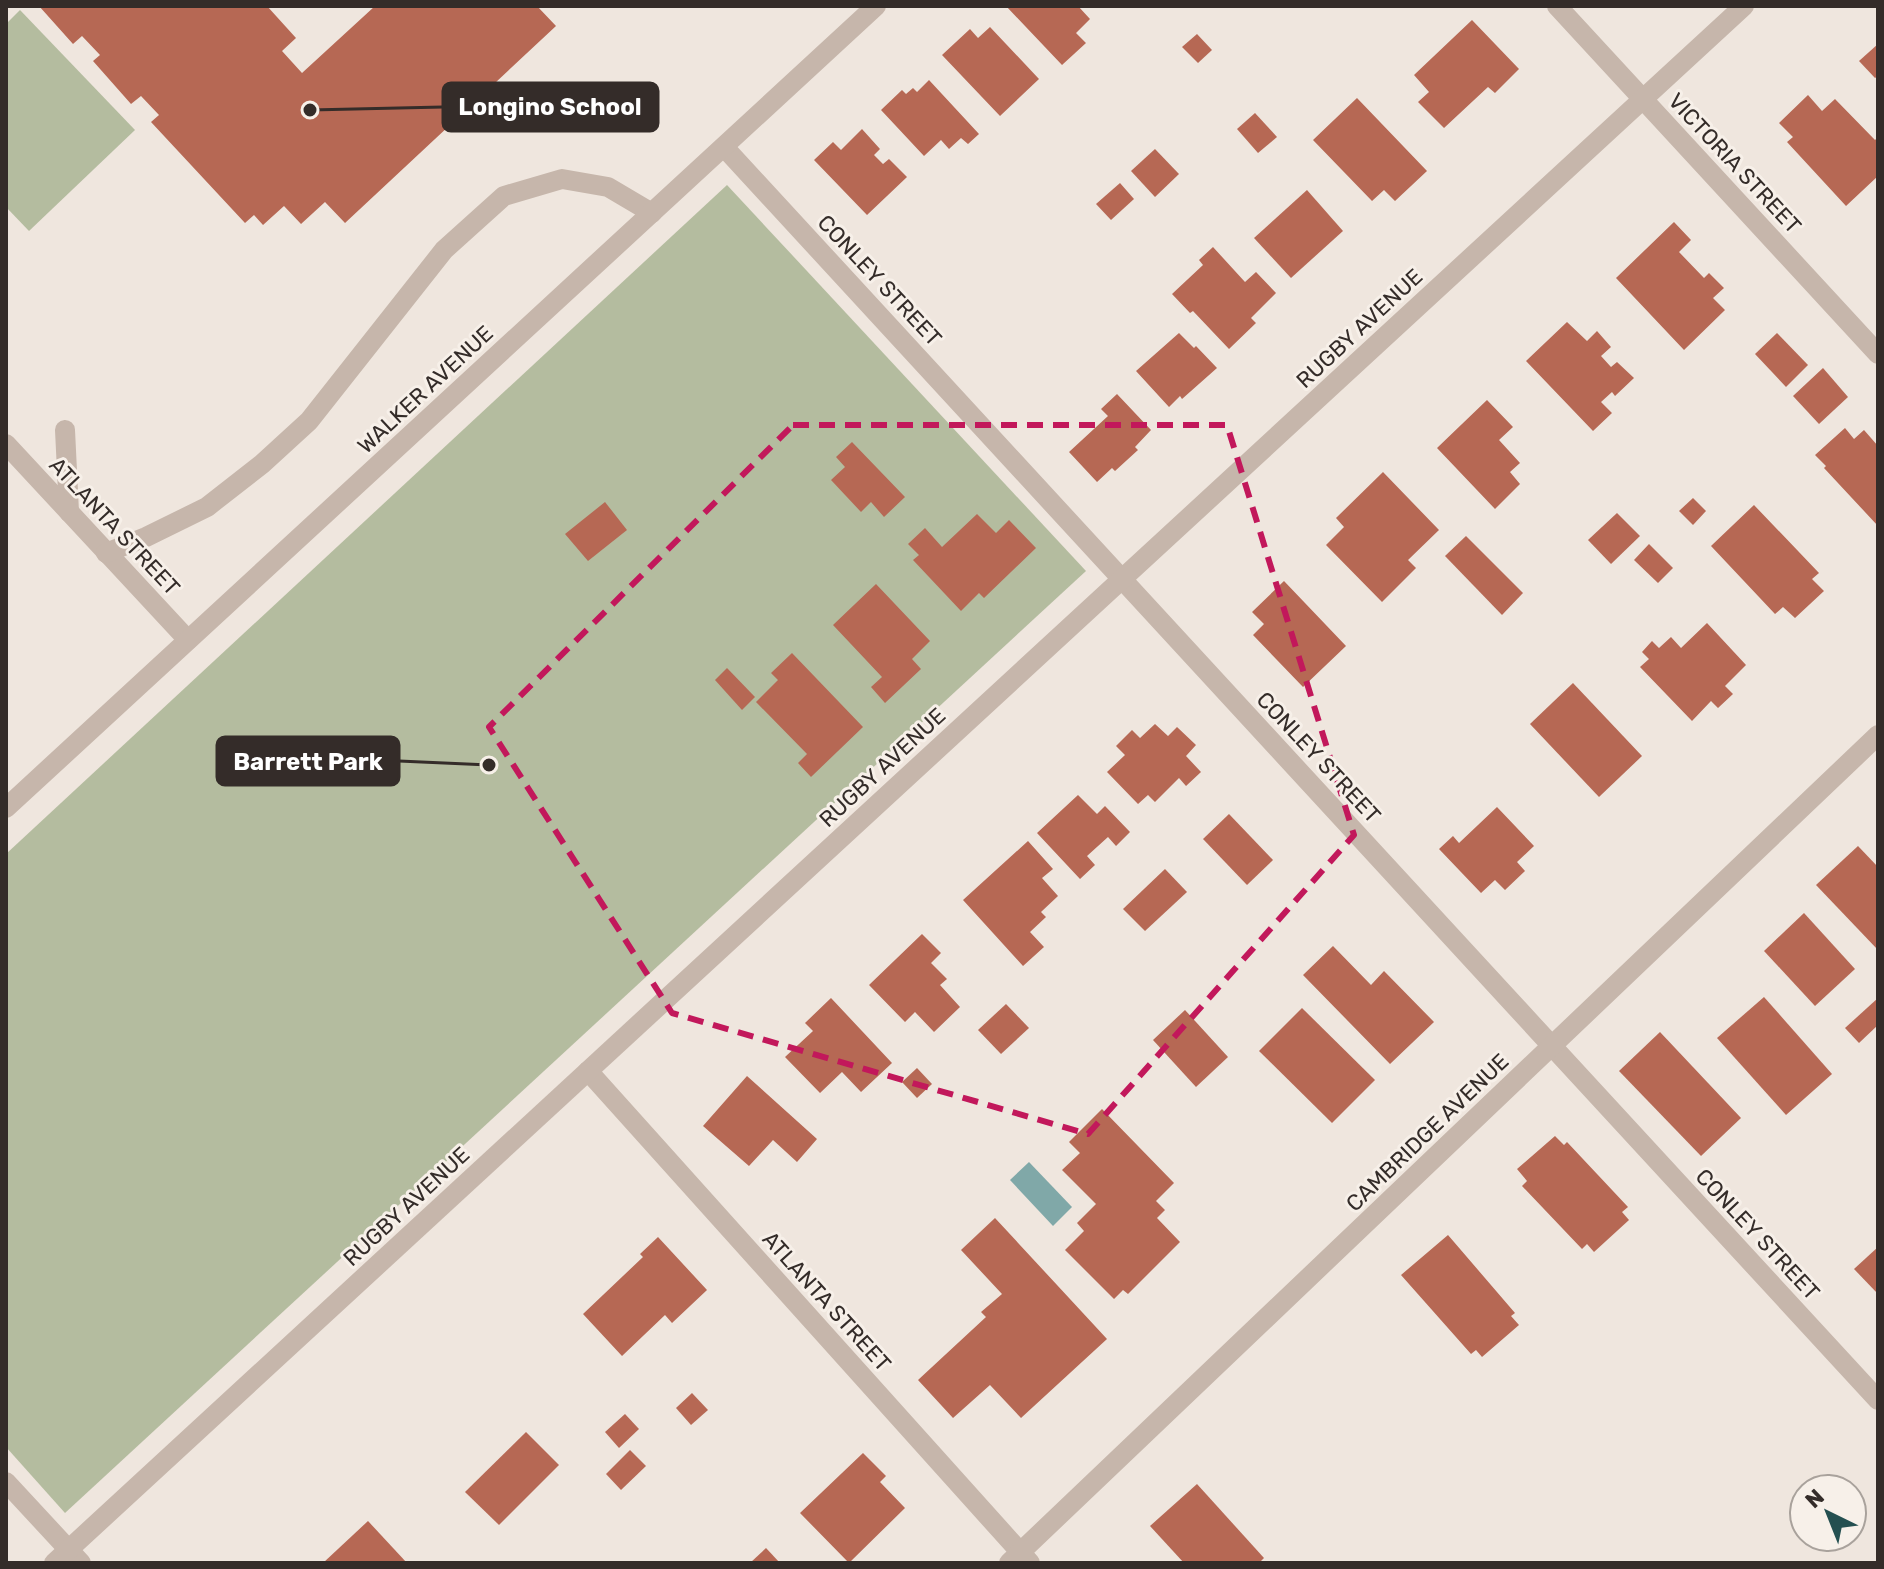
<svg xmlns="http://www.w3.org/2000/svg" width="1884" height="1569" font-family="Rubik,sans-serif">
<rect width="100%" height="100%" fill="#efe6de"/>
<!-- green -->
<g fill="#b4bc9f">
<path d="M20,10L135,130L29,231L6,207V24Z"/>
<path d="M727,185L1086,571L65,1513L6,1447V854Z"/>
</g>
<!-- water -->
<path fill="#80a8a8" d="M1029,1162L1072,1207L1053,1226L1010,1180Z"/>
<!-- building -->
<g fill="#b66854">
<path d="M39,6H267L296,38L282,51L302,73L375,6H537L556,26L345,223L325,202L301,224L284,206L263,225L254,215L245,223L151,122L159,115L141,96L131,104L93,61L100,55L82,36L73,44Z"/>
<path d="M1006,6H1078L1090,19L1076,33L1086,43L1062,65Z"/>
<path d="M1472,20L1519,69L1495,93L1488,87L1444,128L1418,102L1429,92L1414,75Z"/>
<path d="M990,27L1039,79L1000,116L942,55L970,29L978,38Z"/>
<path d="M1197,34L1212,50L1198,63L1182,47Z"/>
<path d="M1878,44V76L1875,78L1859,61Z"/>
<path d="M929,80L979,134L968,144L961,138L949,149L941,140L924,156L881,110L902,90L906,94L913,88L917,92Z"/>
<path d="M1808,95L1822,111L1835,99L1875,140L1878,137V176L1846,206L1787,142L1793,137L1779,123Z"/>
<path d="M1357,98L1427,171L1395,201L1384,190L1372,201L1313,140Z"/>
<path d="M1255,113L1277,137L1258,153L1237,129Z"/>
<path d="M862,129L880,149L874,155L883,164L889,159L907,177L867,215L814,160L833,142L841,150Z"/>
<path d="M1155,149L1179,174L1155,197L1131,171Z"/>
<path d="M1120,183L1134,199L1111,220L1096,204Z"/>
<path d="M1307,190L1343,231L1291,278L1254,238Z"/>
<path d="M1674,222L1691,240L1679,252L1704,278L1709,273L1724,288L1713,298L1725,310L1684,350L1616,278Z"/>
<path d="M1213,247L1245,282L1256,272L1276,293L1251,318L1256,323L1229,349L1193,311L1190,313L1172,294L1203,265L1199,260Z"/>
<path d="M1567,322L1587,341L1597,331L1611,347L1601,356L1611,367L1617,362L1634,378L1615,396L1612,392L1601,402L1612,413L1593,431L1526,361Z"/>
<path d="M1179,333L1194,348L1196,346L1217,368L1182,399L1180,396L1169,407L1136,371Z"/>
<path d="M1777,333L1808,365L1786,387L1755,354Z"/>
<path d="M1823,368L1848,397L1819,424L1793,396Z"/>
<path d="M1117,394L1151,430L1135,447L1138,450L1115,471L1112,468L1097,482L1069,452L1108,416L1101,409Z"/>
<path d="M1487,400L1513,427L1499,440L1520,463L1510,472L1520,484L1495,509L1437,448Z"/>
<path d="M1845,428L1854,439L1864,430L1878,446V526L1824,468L1826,466L1815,455Z"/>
<path d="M852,442L905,497L884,517L871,502L861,512L831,480L845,467L836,457Z"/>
<path d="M1383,472L1439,530L1408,560L1416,568L1382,602L1326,545L1344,527L1336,518Z"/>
<path d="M1693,498L1706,511L1693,525L1679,511Z"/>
<path d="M605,502L627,530L588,561L565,534Z"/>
<path d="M1754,505L1819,573L1812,579L1824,591L1795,618L1783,607L1775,614L1711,546Z"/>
<path d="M1617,513L1640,536L1611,564L1588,540Z"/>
<path d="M977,514L996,533L1009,520L1036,548L984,598L979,593L961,611L913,560L919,555L908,544L925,528L942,547Z"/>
<path d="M1466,536L1523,593L1502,615L1445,556Z"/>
<path d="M1649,544L1673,568L1658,583L1634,560Z"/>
<path d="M1284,581L1346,646L1303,687L1253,635L1264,624L1252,612Z"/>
<path d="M876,584L930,641L912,659L921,669L885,703L871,687L882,677L833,625Z"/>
<path d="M1707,623L1746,665L1725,686L1733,694L1718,708L1711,701L1692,721L1640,667L1649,659L1642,652L1652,641L1659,648L1671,637L1681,648Z"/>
<path d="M792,653L863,727L811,777L798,763L807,754L756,702L778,680L771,673Z"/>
<path d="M727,668L755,697L742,710L715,680Z"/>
<path d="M1573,683L1642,756L1599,797L1530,724Z"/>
<path d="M1155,724L1168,736L1177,727L1196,745L1186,756L1201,772L1186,786L1179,778L1155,802L1148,795L1138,804L1107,772L1125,755L1116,746L1132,730L1140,738Z"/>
<path d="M1078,795L1097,814L1105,806L1130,832L1116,846L1108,837L1087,856L1095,865L1080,879L1037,833Z"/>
<path d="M1497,807L1534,846L1517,862L1525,871L1505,890L1495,880L1481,893L1439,849L1453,836L1459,843Z"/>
<path d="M1229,814L1273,860L1247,885L1203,839Z"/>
<path d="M1028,841L1053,869L1042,878L1058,896L1041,912L1046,917L1030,932L1044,947L1023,966L963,900Z"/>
<path d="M1858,846L1878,867V950L1816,885Z"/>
<path d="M1165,869L1187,892L1145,931L1123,909Z"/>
<path d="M1804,913L1855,969L1815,1006L1764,951Z"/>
<path d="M922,934L941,953L931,963L947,979L940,985L960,1007L934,1032L915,1012L905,1022L869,985Z"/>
<path d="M1333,946L1371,985L1384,971L1434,1022L1390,1064L1303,975Z"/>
<path d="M1764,997L1832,1074L1786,1115L1717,1038Z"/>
<path d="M831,998L892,1063L861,1092L842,1072L820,1093L785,1057L813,1031L805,1023Z"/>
<path d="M1878,998V1025L1859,1043L1845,1028Z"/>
<path d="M1006,1004L1029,1028L1001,1054L978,1030Z"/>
<path d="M1302,1008L1375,1080L1332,1123L1259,1051Z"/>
<path d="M1185,1010L1228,1057L1196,1087L1153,1040Z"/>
<path d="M1660,1032L1741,1118L1701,1156L1619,1071Z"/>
<path d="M917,1068L932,1084L917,1098L902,1082Z"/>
<path d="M747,1076L817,1139L797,1162L773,1140L749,1166L703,1126Z"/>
<path d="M1102,1109L1174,1183L1156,1201L1165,1210L1157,1218L1180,1242L1128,1294L1123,1290L1114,1299L1065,1250L1084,1231L1077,1223L1096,1204L1062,1170L1080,1153L1069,1142Z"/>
<path d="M1555,1136L1564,1145L1567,1142L1628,1207L1622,1212L1629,1220L1594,1252L1587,1244L1582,1249L1522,1186L1527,1181L1517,1169Z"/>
<path d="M995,1218L1107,1339L1021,1418L990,1385L953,1418L918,1380L986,1317L981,1312L1002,1294L961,1250Z"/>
<path d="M1448,1235L1515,1313L1511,1316L1519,1325L1482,1357L1476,1350L1471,1354L1401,1275Z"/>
<path d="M658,1237L707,1290L672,1323L665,1315L622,1356L583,1314L643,1257L640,1254Z"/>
<path d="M1878,1247V1294L1854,1269Z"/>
<path d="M692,1393L708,1410L691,1425L676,1408Z"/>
<path d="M625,1414L639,1429L619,1448L605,1432Z"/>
<path d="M526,1432L559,1465L499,1525L465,1492Z"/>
<path d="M630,1450L646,1466L621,1490L606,1474Z"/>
<path d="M863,1453L886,1476L880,1482L905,1508L849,1563L800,1513Z"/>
<path d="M1197,1484L1264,1558L1259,1563H1184L1150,1526Z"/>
<path d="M368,1521L407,1563H323Z"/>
<path d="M766,1548L780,1563H750Z"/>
</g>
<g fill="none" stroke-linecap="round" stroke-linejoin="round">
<!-- minor -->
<g stroke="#c6b6ab" stroke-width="20">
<path d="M1557,6L1878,354"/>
<path d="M724,147L1878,1400"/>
<path d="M65,430L69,512"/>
<path d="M6,444L188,640"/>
<path d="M106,553L146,537L207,507L262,464L309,421L444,250L504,196L562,179L608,187L652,213"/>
<path d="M6,808L876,6"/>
<path d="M588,1071L1030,1563"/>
<path d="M6,1482L81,1563"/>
<path d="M54,1563L1744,6"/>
<path d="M1009,1563L1878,735"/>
</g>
</g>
<!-- marked area -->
<path fill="none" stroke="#c2185b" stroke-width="6" stroke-dasharray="16 10" stroke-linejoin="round" d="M793,425H1227L1354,835L1088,1134L672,1013L489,727Z"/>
<g text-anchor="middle" stroke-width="6" stroke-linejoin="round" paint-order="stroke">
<!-- street labels -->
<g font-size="22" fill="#342c29" stroke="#f7f0e9">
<text transform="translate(1735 163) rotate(47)" y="8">VICTORIA STREET</text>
<text transform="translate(880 280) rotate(47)" y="8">CONLEY STREET</text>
<text transform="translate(1359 328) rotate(-43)" y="8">RUGBY AVENUE</text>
<text transform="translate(425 389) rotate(-43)" y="8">WALKER AVENUE</text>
<text transform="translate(115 526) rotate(47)" y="8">ATLANTA STREET</text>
<text transform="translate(1319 757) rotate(47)" y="8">CONLEY STREET</text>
<text transform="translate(882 767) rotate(-43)" y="8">RUGBY AVENUE</text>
<text transform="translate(1427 1132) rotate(-44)" y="8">CAMBRIDGE AVENUE</text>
<text transform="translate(406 1206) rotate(-43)" y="8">RUGBY AVENUE</text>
<text transform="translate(1758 1234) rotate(47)" y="8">CONLEY STREET</text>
<text transform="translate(827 1301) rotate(48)" y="8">ATLANTA STREET</text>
</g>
</g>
<!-- callouts -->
<path fill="none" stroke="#342c29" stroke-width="3" d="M310 110L443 107M489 765L399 761"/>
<g fill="#342c29" stroke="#f7f0e9" stroke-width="3">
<circle cx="310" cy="110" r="8"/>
<circle cx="489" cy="765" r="8"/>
</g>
<g fill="#342c29" stroke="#342c29" stroke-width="3">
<rect x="443" y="83" width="215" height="48" rx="8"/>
<rect x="217" y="737" width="182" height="48" rx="8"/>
</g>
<g font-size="24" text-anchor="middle" font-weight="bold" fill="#fff">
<text x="550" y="115">Longino School</text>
<text x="308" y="770">Barrett Park</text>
</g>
<!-- border -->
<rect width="1884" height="1569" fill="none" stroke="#342c29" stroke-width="16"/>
<!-- north arrow -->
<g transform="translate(1828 1513) rotate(317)"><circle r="38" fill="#f7f0e9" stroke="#a9a29c" stroke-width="2"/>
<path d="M0-6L14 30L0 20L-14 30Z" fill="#244f50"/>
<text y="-12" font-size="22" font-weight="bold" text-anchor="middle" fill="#342c29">N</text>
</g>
</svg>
